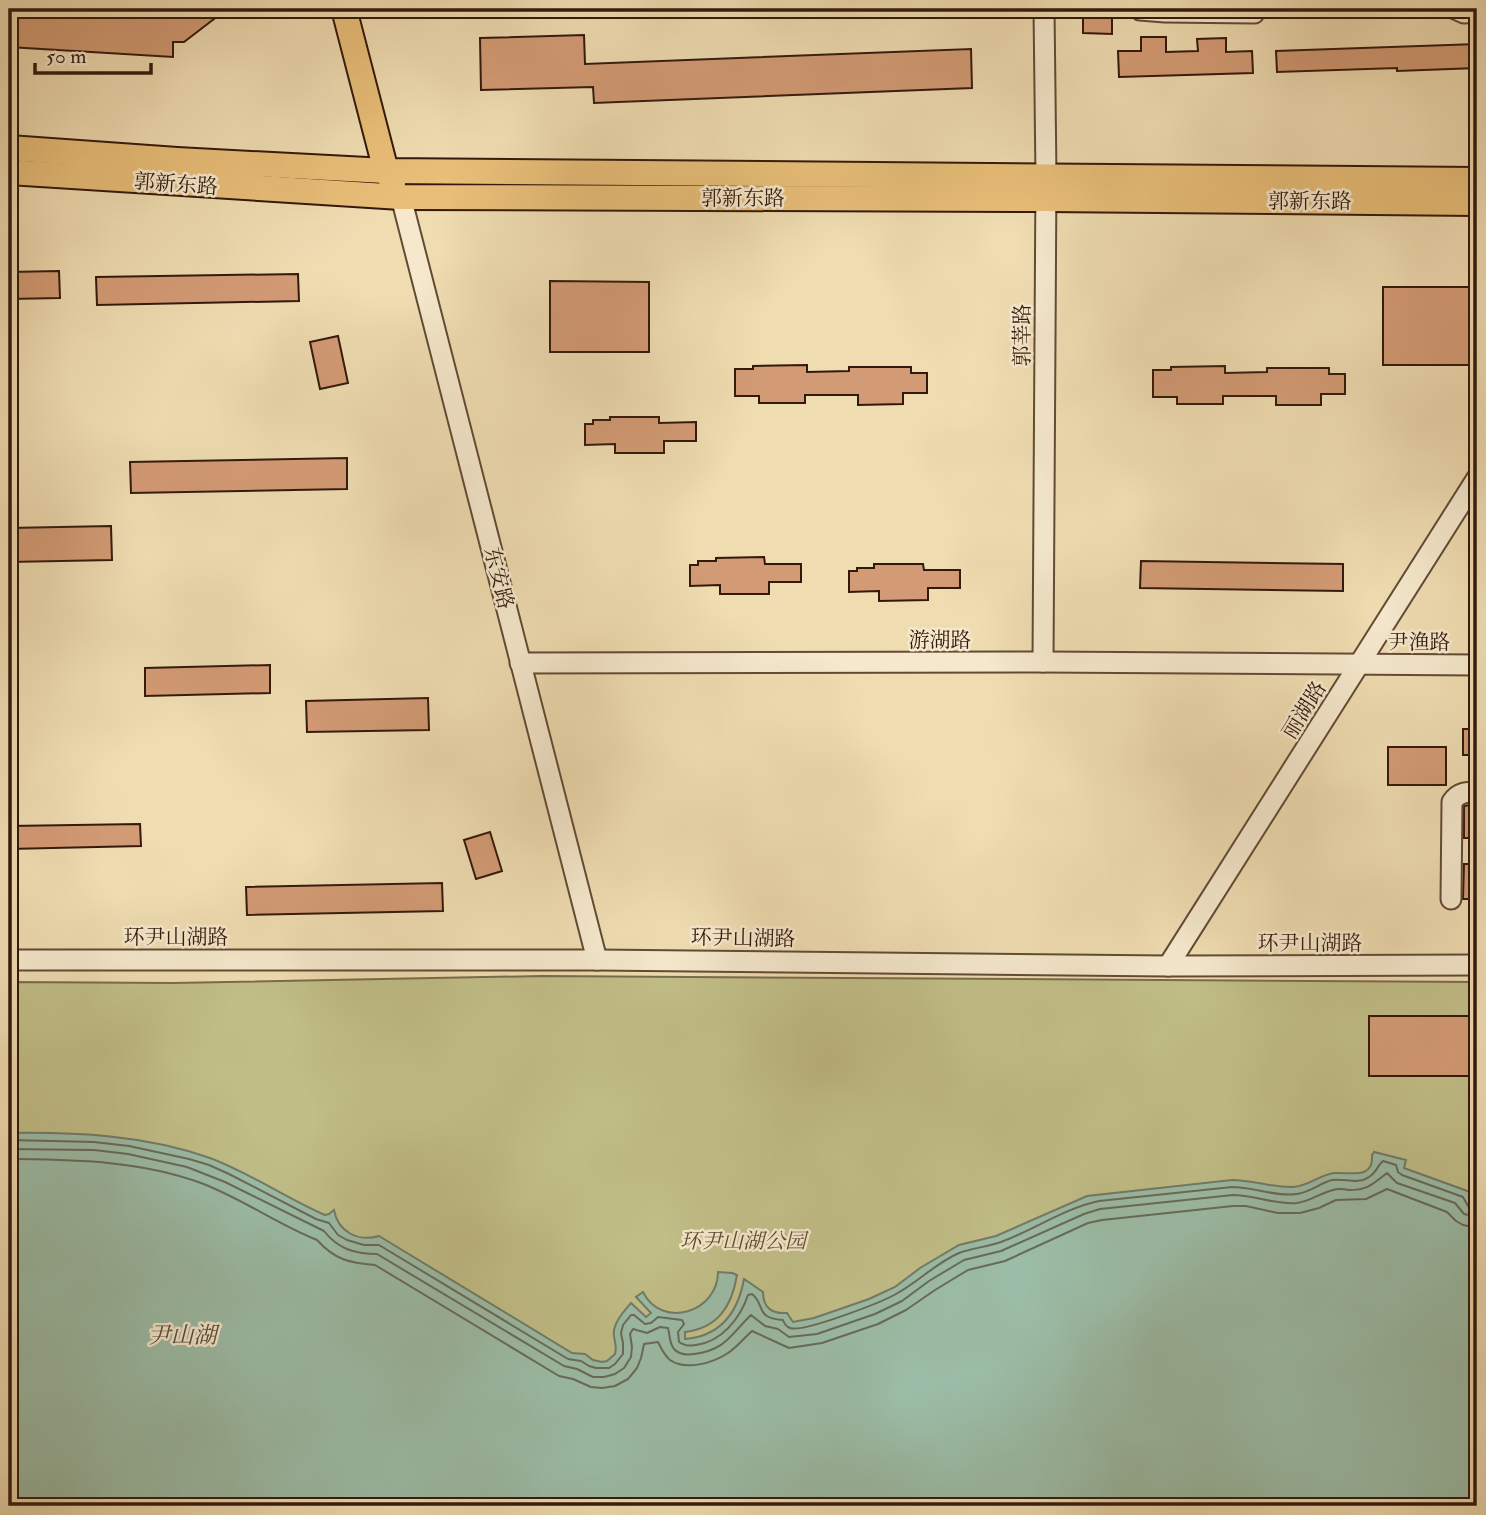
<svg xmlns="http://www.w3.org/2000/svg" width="1486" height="1515" font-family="'IM FELL Double Pica','Noto Serif SC',serif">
<rect width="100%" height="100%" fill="#efdcb1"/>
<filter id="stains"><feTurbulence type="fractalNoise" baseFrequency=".00286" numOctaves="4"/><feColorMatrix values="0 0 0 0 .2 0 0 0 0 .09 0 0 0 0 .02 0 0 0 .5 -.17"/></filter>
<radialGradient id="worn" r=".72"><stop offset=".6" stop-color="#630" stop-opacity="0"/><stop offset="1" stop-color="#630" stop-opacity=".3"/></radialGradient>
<!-- green -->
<path fill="#c1be87" stroke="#7a6c4a" stroke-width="2" d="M542,976L1477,982V1506H9V982L172,983Z"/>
<!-- water -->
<path fill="#9bbca6" stroke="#717b68" stroke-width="2" d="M9,1133C76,1132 145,1135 210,1158C250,1173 286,1198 325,1215L329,1214L334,1210C338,1232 358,1242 379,1236L572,1353L585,1354L593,1360L602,1362L607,1361L615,1354C617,1346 615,1344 614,1336C612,1324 624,1311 631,1303L646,1317L651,1313L636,1297L643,1292C662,1330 718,1312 718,1272L732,1273L737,1275C732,1306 718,1328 685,1332V1339C721,1336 738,1312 744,1279L763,1292C763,1308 772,1314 787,1313L793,1322L814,1318L869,1299L895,1287L920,1268L959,1245L996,1236L1087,1196L1232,1180C1253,1180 1273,1188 1293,1187C1309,1186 1321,1174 1335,1173C1350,1172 1374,1180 1372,1155L1374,1152L1406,1160L1404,1168L1473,1193L1472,1201L1477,1202V1506H9Z"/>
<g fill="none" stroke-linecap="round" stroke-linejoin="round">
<!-- shore -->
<g stroke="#676a59" stroke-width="2">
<path d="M9,1140L94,1142L129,1146L189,1159L209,1165L229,1174L316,1219L329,1223L338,1235L347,1240L364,1245H379L568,1359L581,1361L589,1366L596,1368H609L615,1364L623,1354V1343L621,1333L623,1325L631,1315H634L645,1324L651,1323L658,1317L682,1320L684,1324L678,1332L679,1342C685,1346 688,1346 696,1345C721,1342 740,1319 748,1295L752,1294C766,1305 754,1318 783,1320C784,1323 787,1327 790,1328C803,1333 882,1302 896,1294C918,1282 936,1263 959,1253C972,1248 987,1247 1001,1242C1034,1230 1065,1208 1099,1201L1232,1187C1254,1187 1275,1197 1297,1194C1311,1192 1320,1183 1332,1180C1345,1178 1358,1185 1369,1177C1376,1173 1378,1165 1383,1161L1396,1165L1398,1172L1402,1175L1463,1197L1468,1206L1477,1209"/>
<path d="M9,1149L94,1150L128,1154L187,1167L225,1182L324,1231C338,1249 355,1254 377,1254L564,1366L577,1369L593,1377H604L615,1374L624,1368L631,1357L632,1347L630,1334L633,1329L647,1333L660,1327L668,1328C670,1335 669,1343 674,1349C679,1355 687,1355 694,1354C726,1350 731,1334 751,1315L765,1326L778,1329L789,1337L817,1334L875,1314L902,1301L929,1281L964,1260L1001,1251L1084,1214L1100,1209L1233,1195C1254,1195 1275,1205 1297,1203C1311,1201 1320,1193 1333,1190C1338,1188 1344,1189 1349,1190C1368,1190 1373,1184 1387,1173L1397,1183L1455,1203L1464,1214L1477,1217"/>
<path d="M9,1159C74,1160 139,1160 201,1183C241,1198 277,1224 317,1240C335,1260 350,1263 375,1265L559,1376L573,1379L591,1387L602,1388L615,1386L628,1379L637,1368L641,1358L644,1344L658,1342C661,1348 664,1355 670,1360C686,1371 713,1363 728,1353C737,1347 744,1338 752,1331L789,1348L822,1343L878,1324L906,1310L935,1290L968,1270L1005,1261L1088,1223L1102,1220L1233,1206H1246L1278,1213H1300L1319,1208L1336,1200L1366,1199L1387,1189L1447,1212L1456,1221L1463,1225L1477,1228"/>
</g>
</g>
<!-- building -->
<g fill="#d39b75" stroke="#33190c" stroke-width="2">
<path d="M9,9H227L184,42H173V57L9,47Z"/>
<path d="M1083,9H1112V34L1083,33Z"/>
<path d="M584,35L585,64L971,49L972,88L594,103L593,87L481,90L480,38Z"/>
<path d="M1141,37H1166V52L1198,51L1197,39L1226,38V52L1252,51L1253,73L1119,77L1118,51H1141Z"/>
<path d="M1477,44V68L1397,71V68L1277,72L1276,51Z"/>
<path d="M59,271L60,298L9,299V272Z"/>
<path d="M298,274L299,301L97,305L96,277Z"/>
<path d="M550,281L649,282V352H550Z"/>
<rect x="1383" y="287" width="94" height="78"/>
<path d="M338,336L348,383L320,389L310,342Z"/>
<path d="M807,365V372L849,371V367H911V373H927V393H903V404L858,405V395H805V403H759V396H735V369H753V366Z"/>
<path d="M1225,366V373L1267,372V368H1329V374H1345V394H1321V405H1276V396H1223V404H1177V397H1153V370H1171V367Z"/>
<path d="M610,417H659V423L696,422V441H664V453H615V444L585,445V424H593V420H610Z"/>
<path d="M347,458V489L131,493L130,462Z"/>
<path d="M111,526L112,560L9,562V528Z"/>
<path d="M764,557L765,564H801V582H769V594H720V585L690,586V565H698V561H716V558Z"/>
<path d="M1141,561L1343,564V591L1140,588Z"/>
<path d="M874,564H923L924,570H960V588H928V600L879,601V591L849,592V571H857V568H874Z"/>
<path d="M270,665V693L145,696V668Z"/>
<path d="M428,698L429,730L307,732L306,701Z"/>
<rect x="1463" y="729" width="14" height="26"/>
<rect x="1388" y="747" width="58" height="38"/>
<path d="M1477,804V838H1464V806Z"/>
<path d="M140,824L141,846L9,849V826Z"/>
<path d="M490,832L502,871L476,879L464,840Z"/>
<path d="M1464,864H1477V899H1463Z"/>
<path d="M442,883L443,911L247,915L246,887Z"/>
<rect x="1369" y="1016" width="108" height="60"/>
</g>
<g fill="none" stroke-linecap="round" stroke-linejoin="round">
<defs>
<g id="minor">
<path d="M1139,9L1140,10L1165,12L1254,13L1256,9"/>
<path d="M1455,9L1464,13L1477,12"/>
<path d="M401,197L597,960"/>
<path d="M1043,662L1046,177L1044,9"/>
<path d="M520,663L1043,662L1477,665"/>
<path d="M1451,899L1452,802C1458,792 1467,792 1477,792"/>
<path d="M9,960H597L1168,966L1477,965"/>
<path d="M1168,966L1477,478"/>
</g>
<g id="major">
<path d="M344,9L386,171L393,183"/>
<path d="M9,148L177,160L386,171L1477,180"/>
<path d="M9,172L401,197L1045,199L1477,203"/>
</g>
</defs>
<!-- minor casing -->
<use href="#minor" stroke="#624a35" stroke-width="23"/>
<!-- major casing -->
<use href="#major" stroke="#33190c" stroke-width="28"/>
<!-- minor -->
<use href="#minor" stroke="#f5e8cc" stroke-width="19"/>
<!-- major -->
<use href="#major" stroke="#e8be78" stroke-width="24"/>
</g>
<g text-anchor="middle" stroke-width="5" stroke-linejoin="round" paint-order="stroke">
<!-- street labels -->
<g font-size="21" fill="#33190c" stroke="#f5e8cc">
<text transform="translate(176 184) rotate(4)" y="7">郭新东路</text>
<text x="743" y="205">郭新东路</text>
<text x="1310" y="208">郭新东路</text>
<text transform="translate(1022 335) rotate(-90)" y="7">郭莘路</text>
<text transform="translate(499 578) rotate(76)" y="7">东安路</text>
<text x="940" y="647">游湖路</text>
<text x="1419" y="649">尹渔路</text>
<text transform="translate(1304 710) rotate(-58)" y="7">丽湖路</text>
<text x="176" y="944">环尹山湖路</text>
<text transform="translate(743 938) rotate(1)" y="7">环尹山湖路</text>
<text x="1310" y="950">环尹山湖路</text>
</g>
<!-- park labels -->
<g font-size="21" font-style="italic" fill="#5e4b31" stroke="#f5e8cc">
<text x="743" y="1248">环尹山湖公园</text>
</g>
<!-- water labels -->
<g font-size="23" font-style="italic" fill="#524a3a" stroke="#f5e8cc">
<text x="182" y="1343">尹山湖</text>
</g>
</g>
<!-- margin -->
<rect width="1486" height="1515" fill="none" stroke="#efdcb1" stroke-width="35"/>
<rect x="10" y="10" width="1465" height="1494" fill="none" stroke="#33190c" stroke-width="3.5"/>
<rect x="18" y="18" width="1451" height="1480" fill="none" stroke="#33190c" stroke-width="2"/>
<!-- scale -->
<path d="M35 63v10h116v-10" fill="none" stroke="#33190c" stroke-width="3.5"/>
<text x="46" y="63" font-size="21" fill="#33190c" stroke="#f5e8cc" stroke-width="5" paint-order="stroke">50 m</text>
<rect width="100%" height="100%" filter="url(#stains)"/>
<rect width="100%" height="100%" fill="url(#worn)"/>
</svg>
